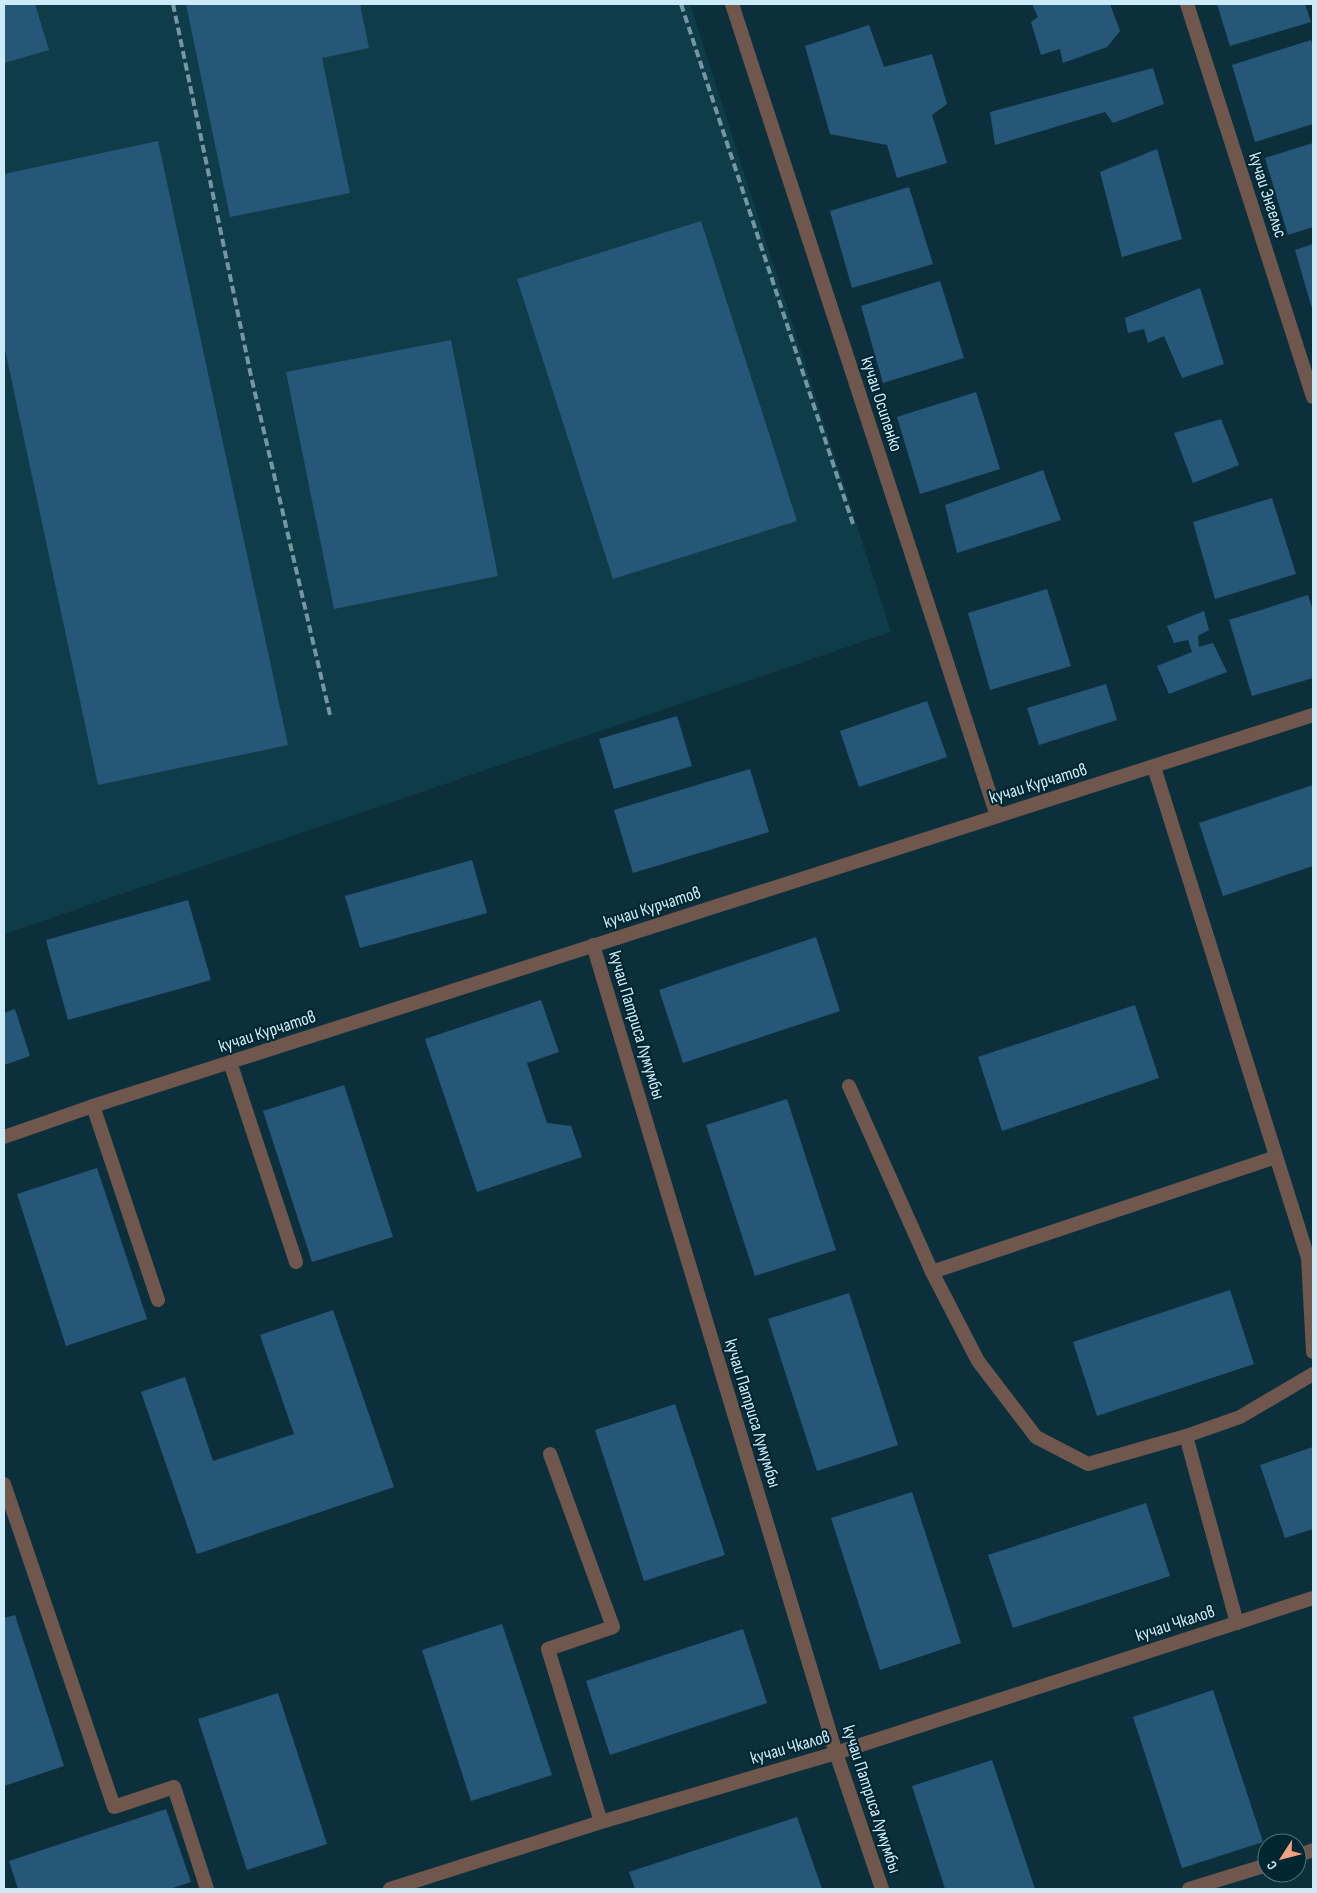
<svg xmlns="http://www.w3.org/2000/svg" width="1317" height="1893" font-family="'Sofia Sans Condensed',sans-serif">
<rect width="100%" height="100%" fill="#0b303b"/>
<!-- built -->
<path fill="#0f3c49" d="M4,4H690L891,632L4,934Z"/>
<!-- building -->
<g fill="#275778">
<path d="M4,4H35L49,50L4,63Z"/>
<path d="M186,4H360L369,48L322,58L350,193L230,217Z"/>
<path d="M1032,4H1110L1120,31L1107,47L1063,63L1060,49L1041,55L1031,22L1038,17Z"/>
<path d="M1217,4H1305L1311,22L1230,46Z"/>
<path d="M869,25L884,67L932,54L947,104L932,115L947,163L897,178L887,145L830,134L805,46Z"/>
<path d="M1311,40L1313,46V124L1255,142L1232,65Z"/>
<path d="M1153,68L1164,104L1113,123L1105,112L995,145L990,112Z"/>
<path d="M158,141L288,745L98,785L4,345V174Z"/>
<path d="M1313,143V227L1288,235L1265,158Z"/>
<path d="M1157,149L1182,239L1122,257L1100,172Z"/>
<path d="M909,187L933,264L852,288L830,211Z"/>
<path d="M701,221L797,521L613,579L517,279Z"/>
<path d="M1313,244V312L1295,250Z"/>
<path d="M940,281L964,358L883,383L861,306Z"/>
<path d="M1200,288L1224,364L1182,378L1164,336L1148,343L1144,329L1128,333L1125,318Z"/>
<path d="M451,340L498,576L334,609L286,372Z"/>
<path d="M976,392L1000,469L920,494L897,417Z"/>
<path d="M1221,419L1239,465L1193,483L1174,433Z"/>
<path d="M1043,470L1061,520L957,553L945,505Z"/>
<path d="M1272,498L1296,574L1215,599L1193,522Z"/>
<path d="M1047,589L1071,666L990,690L968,613Z"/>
<path d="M1308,595L1313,611V678L1252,696L1229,620Z"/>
<path d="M1204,611L1209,630L1198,636L1199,647L1213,643L1227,672L1169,694L1157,666L1192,652L1188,640L1174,643L1167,626Z"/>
<path d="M1106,684L1117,720L1039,745L1027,708Z"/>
<path d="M927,701L947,757L859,787L840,731Z"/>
<path d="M677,716L692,766L614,789L599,739Z"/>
<path d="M750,769L769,832L633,873L614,810Z"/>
<path d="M1313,785V866L1223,896L1199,823Z"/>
<path d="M472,860L487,913L360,948L345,896Z"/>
<path d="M188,900L211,980L68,1020L46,940Z"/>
<path d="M816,937L840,1011L683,1063L659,990Z"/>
<path d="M541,1000L559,1052L527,1063L547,1123L571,1126L582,1157L477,1192L425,1039Z"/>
<path d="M1135,1005L1159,1078L1002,1131L978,1057Z"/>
<path d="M15,1009L30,1056L4,1065V1013Z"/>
<path d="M344,1085L393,1237L312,1262L263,1111Z"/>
<path d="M787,1099L836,1250L755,1276L706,1125Z"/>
<path d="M97,1168L147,1319L66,1346L17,1194Z"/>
<path d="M1230,1290L1254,1364L1097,1416L1073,1342Z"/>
<path d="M849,1293L898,1445L817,1471L768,1319Z"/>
<path d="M333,1310L394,1487L197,1554L141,1392L185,1377L213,1461L294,1434L260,1335Z"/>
<path d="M675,1404L725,1555L644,1581L595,1430Z"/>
<path d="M1313,1447V1529L1285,1538L1260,1465Z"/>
<path d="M912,1492L961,1643L880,1670L831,1518Z"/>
<path d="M1146,1503L1170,1576L1013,1628L988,1555Z"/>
<path d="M15,1615L64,1766L4,1786V1618Z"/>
<path d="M502,1624L552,1775L471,1801L422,1650Z"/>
<path d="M743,1629L767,1703L610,1755L586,1681Z"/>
<path d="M1213,1690L1263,1842L1182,1868L1133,1717Z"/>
<path d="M278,1693L327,1844L247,1870L198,1719Z"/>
<path d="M992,1760L1035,1889H945L912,1786Z"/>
<path d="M166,1809L191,1882L170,1889H18L9,1861Z"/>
<path d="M797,1817L822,1889H635L629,1872Z"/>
</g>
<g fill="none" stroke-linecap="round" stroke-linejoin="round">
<!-- service -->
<g stroke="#70574e" stroke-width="14">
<path d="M230,1062L296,1262"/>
<path d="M93,1106L158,1300"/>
<path d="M550,1454L613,1627L548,1649L601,1822"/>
<path d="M4,1484L114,1807L174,1787L207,1889"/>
<path d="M1297,1856L1313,1850"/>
<path d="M1189,1889L1267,1865"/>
</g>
<!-- minor -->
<g stroke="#70574e" stroke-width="14">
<path d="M732,4L997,816"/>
<path d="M1187,4L1313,397"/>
<path d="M1154,767L1308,1258L1313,1352"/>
<path d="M593,945L836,1753"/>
<path d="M849,1086L932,1272L978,1361L1036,1437L1088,1464L1186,1436L1240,1417L1313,1374"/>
<path d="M4,1137L93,1106L1313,715"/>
<path d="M932,1272L1276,1157"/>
<path d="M1186,1436L1237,1623"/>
</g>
<!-- tertiary -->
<g stroke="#70574e" stroke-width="14">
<path d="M836,1753L882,1889"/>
<path d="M390,1889L601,1822L836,1753L1313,1598"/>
</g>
<!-- rail -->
<g stroke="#7497a2" stroke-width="4" stroke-dasharray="8 4" stroke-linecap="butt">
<path d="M173,4L251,376L330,715"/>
<path d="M681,4L853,524"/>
</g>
</g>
<g text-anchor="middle" stroke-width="4.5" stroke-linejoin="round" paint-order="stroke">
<!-- street labels -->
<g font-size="18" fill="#caebf7" stroke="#002631">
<text transform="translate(1268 195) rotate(72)" y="6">кучаи Энгельс</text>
<text transform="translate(882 404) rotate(72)" y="6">кучаи Осипенко</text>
<text transform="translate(1038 783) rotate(-17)" y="6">кучаи Курчатов</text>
<text transform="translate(652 907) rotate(-18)" y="6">кучаи Курчатов</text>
<text transform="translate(637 1025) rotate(73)" y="6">кучаи Патриса Лумумбы</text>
<text transform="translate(267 1031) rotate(-18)" y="6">кучаи Курчатов</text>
<text transform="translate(753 1413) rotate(73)" y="6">кучаи Патриса Лумумбы</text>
<text transform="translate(1175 1623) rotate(-18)" y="6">кучаи Чкалов</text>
<text transform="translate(790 1747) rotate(-16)" y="6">кучаи Чкалов</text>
<text transform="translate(872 1799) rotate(72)" y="6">кучаи Патриса Лумумбы</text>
</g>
</g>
<!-- border -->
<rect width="1317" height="1893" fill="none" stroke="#caebf7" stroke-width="10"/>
<!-- north arrow -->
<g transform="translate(1282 1858) rotate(234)"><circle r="24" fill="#002631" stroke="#517580"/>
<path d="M0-4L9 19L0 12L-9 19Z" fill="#f2a080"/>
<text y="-8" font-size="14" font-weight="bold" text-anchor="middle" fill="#caebf7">С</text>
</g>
</svg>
